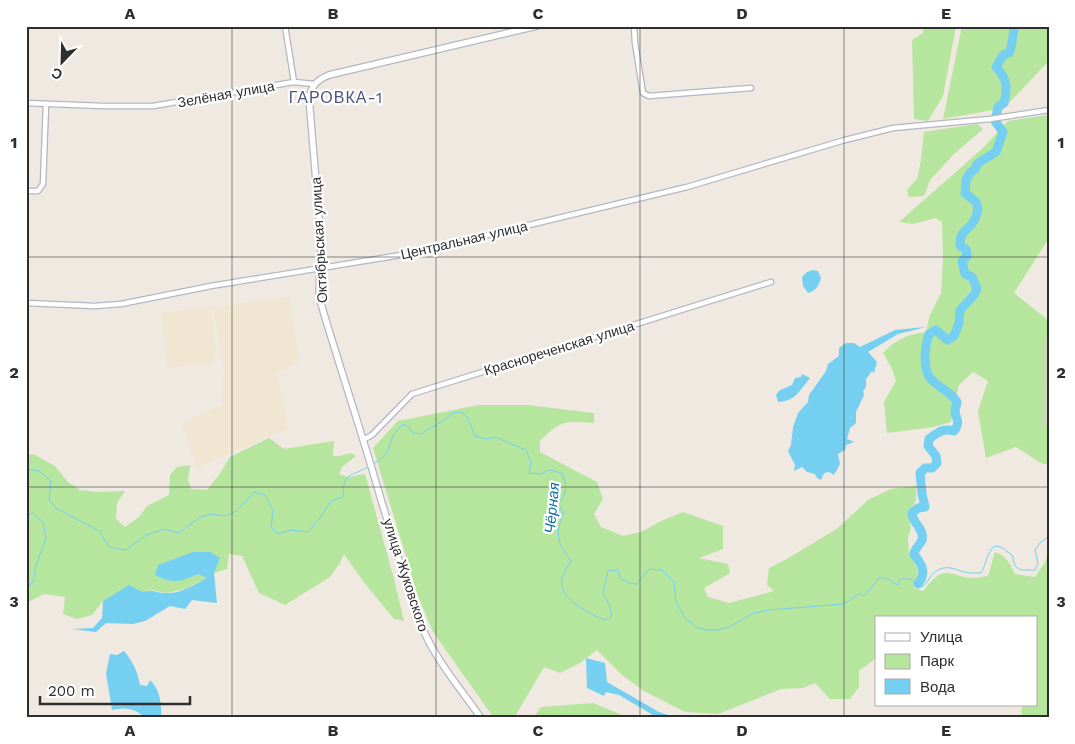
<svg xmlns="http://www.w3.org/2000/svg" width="1075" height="744" font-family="'Work Sans',sans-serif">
<rect width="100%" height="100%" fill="#efe9e1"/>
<!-- education -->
<g fill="#f0e6d1">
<path d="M289,297L299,362L277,373L289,428L197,468L182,423L222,405L224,367L213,307Z"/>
<path d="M211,307L216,353L213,363L168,368L161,313Z"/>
</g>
<!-- green -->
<g fill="#b6e59e">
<path d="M923,26H956L943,96L928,121L914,119L912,40L923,33Z"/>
<path d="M962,26H1049V61L1004,108L943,119Z"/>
<path d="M1049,115V238L1014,293L1049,321V465L1041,463L1016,447L986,458L978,411L988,381L973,372L959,385L951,422L934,427L887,433L884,402L896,381L892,369L883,353C895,340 908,334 926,332L930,315L941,293L943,260L942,222L935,218L913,224L899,222L983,148L1008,121Z"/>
<path d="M977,124L983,129L954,154L930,180L924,196L909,197L907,190L917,179L921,160L924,132Z"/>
<path d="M479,405H528L594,413V423C564,421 561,420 540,441V452L597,482L603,499L594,514L601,527L623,536L641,532L661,521L683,512L723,526V549L699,558L728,564L730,573L704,588L708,597L729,603L774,591L767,585L769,568L787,559L838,528L868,500L891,489L916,486V500L908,514L911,528L908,538L909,552L918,571L914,588L923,591C928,585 934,577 941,574C949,571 957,575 964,577C972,579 980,577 988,576L995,552C1006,555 1010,564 1015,574L1035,577L1045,562L1049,548V718H1024L1021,712L1023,705H1036V618H876V658L859,671V687L850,699H830L815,683L803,688L781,689L718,714L685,712L644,691L622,675L597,650L580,663L560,673L544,667L514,718H494L433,632L418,596L373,448L398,421Z"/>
<path d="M269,438L284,449L334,441L333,456H339L351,453L356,456L342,467L339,474L349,477L365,474L394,579L404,621L394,619L363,581L344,554L340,563L330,577L285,605L259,593L242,556L229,554L227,569L214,573L155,575C171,584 182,581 198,574L207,578L185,589L166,593L153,590L103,601L92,615L77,619L63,614L65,597L44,594L26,603V455L33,454L55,466L68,482L80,490L97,492L125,491L117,503L116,519L125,527L139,517L147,506L169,495L170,475L177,467L190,465L188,480L191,489L207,490L219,475L230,457Z"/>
<path d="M593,703L629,718H533L541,707Z"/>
</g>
<!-- cemetery -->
<path fill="#c8d9b8" d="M1049,325V426H1042L1044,347Z"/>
<!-- water -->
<g fill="#75cff0">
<path d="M813,270L818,271L821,278C819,285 816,291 808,293L803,286L802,277L807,272Z"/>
<path d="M926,327L898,334L868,352L877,362L874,373L872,371L866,379V387L863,391L864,395L856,412V423L850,428L847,439L854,442L846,445L845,450L838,454L840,464L834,475L829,472L824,473L821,480L817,478L815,474L807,472L802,467L794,471L795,465L788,451L791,445L793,427L798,413L808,402L809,395L826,371L828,364L839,356V348L846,343H854L860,347L895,330Z"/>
<path d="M802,374L810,378C799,391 796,401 778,402L776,395L780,390L792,385L795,378L801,377Z"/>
<path d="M193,552H210L220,558L214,573L217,603L192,600L185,609L170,606L145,621L133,624L106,623L96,632L72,629L93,628L102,618L103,601L129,585L143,592C156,589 155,593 166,593C180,594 194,585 207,578L198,574C181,582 172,584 155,575L158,565Z"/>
<path d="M124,651C133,662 138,672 140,685L147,686L150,680C160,689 162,705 161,718H145C135,708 126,707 112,710L106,673L110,654L117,655Z"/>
<path d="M586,658L605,663L607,682L659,712L677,718H660L653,715L619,695L606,692L604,696L587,688Z"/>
</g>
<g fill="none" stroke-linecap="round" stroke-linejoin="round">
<!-- stream -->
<g stroke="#75cff0" stroke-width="1">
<path d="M373,464L381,459L388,451L393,435L403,424L408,427L413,433L421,434C432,426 444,422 452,413L461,412L468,418L475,436L486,439L495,437L526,450L531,462L529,473L540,474L550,470L562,473C568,486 566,492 559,504L563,513C555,536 557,542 571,561C568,566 563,573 562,579C557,598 591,615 605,620L612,616L609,604L603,594L608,571L618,570L620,578L629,583L637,584L649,569L662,570L674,582L676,602L685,618L696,627L706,630H718L729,627L754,613L769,610L844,604L858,594L864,596L880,577L890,580L897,585L901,579H910L922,587C929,582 930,574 938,570C949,564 957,571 969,573C973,573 977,573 981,573C987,563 986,553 995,546L1001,547L1012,555L1015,566L1021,570H1035L1038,563L1035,550L1040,543L1049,536"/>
<path d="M26,469L39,471L51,481L49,499L56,508L99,531L109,547L126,550L146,535L165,529L178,533L201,517L212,514L224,516L237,511L254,492L265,495L273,511L271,527L278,534L292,530L308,532L320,518L331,501L343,497C343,471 350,478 369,466"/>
<path d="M26,517L32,513L43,522L46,538L36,565L33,582L26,589"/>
</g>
<!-- river -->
<path stroke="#75cff0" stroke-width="9" d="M918,584C927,572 922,565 914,554C915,548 920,545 922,540C925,529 912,523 912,513L918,508L925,507L922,494L920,473L925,468H932L937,463L936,456L928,446L929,439C938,432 943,428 954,431C961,421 956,420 955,411C955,408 957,405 957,402C951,392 939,388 931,379C922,369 925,345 929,334L936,330L947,340L954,336L959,323L960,310L974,295L977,289L972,277L965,274L962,261L967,256L966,249L960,246C959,231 968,231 974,221C976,218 977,212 978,209L976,202L965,193L966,180L970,173L975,169L978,163L996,152L1003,132L995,121L998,107L1004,103C1008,87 1007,79 996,67L1003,55L1009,53C1013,45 1012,36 1015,26"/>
<defs>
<g id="street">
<path d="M285,26L294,82"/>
<path d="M634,26L635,43L643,93L649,96L751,88"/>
<path d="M26,103L103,106H153L294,82L314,84"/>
<path d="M26,191H38L43,184L46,104"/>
<path d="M26,303L95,306L121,304L211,286L413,253L687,187L845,140L893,128L990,119L1049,110"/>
<path d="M363,440L372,435L412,394L771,282"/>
</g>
<path id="secondary" d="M481,718C462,691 440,665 426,636C406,594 396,547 382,503C364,440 343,377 324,314L319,296L321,241L309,98C312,85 317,80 329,75L537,26"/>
</defs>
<!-- street casing -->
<use href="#street" stroke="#b4b7c1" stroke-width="7"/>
<!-- secondary casing -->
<use href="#secondary" stroke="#b4b7c1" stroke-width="8"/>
<!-- street -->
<use href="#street" stroke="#fff" stroke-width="4.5"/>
<!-- secondary -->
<use href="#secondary" stroke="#fff" stroke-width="5.5"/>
</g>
<!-- grid -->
<path fill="none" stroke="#2e2e2e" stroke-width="1" stroke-opacity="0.55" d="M232,26V718M436,26V718M640,26V718M844,26V718M26,257H1049M26,487H1049"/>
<g text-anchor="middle" stroke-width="4.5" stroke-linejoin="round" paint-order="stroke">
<!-- street labels -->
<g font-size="14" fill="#2e2e2e" stroke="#fff">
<text transform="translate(226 94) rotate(-10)" y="5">Зелёная улица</text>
<text transform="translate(319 240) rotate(-93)" y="5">Октябрьская улица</text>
<text transform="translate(464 240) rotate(-13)" y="5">Центральная улица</text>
<text transform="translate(559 348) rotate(-17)" y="5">Краснореченская улица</text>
<text transform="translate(406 575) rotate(72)" y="5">улица Жуковского</text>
</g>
<!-- water labels -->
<g font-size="15" font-style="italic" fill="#0d6fa3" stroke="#fff">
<text transform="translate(552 508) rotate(-85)" y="5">Чёрная</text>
</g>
<!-- quarter labels -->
<g font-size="16" letter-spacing="1" fill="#4d5680" stroke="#fff">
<text x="336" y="103">ГАРОВКА-1</text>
</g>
</g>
<!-- border -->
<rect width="1075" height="744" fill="none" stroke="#ffffff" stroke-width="55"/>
<!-- legend -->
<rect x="875" y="616" width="162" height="90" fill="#ffffff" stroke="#ababab"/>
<rect x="885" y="633" width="25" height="8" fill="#ffffff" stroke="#ababab"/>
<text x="920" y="642" font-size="15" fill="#2e2e2e">Улица</text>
<rect x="885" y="654" width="25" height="15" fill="#b6e59e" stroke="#ababab"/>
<text x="920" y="666" font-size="15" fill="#2e2e2e">Парк</text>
<rect x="885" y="679" width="25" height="15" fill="#75cff0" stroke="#ababab"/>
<text x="920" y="692" font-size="15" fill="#2e2e2e">Вода</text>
<!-- north arrow -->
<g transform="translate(62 62) rotate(203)" stroke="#ffffff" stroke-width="4" paint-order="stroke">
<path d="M0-4L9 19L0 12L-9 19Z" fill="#2e2e2e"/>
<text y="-8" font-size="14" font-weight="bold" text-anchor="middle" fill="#2e2e2e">С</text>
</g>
<!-- scale -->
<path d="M40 696v8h150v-8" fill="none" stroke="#2e2e2e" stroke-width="2.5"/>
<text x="48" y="696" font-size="15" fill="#2e2e2e" stroke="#ffffff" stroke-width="4" paint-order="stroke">200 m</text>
<rect x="28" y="28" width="1020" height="688" fill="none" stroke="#2e2e2e" stroke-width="2"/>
<g font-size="16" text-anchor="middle" font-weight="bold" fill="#2e2e2e">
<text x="130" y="19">A</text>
<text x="333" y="19">B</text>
<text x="538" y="19">C</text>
<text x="742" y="19">D</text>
<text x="946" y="19">E</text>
<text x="14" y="148">1</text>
<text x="1061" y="148">1</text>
<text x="14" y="378">2</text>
<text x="1061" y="378">2</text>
<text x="14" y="607">3</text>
<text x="1061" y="607">3</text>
<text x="130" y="736">A</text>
<text x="333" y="736">B</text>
<text x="538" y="736">C</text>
<text x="742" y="736">D</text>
<text x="946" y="736">E</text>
</g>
</svg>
